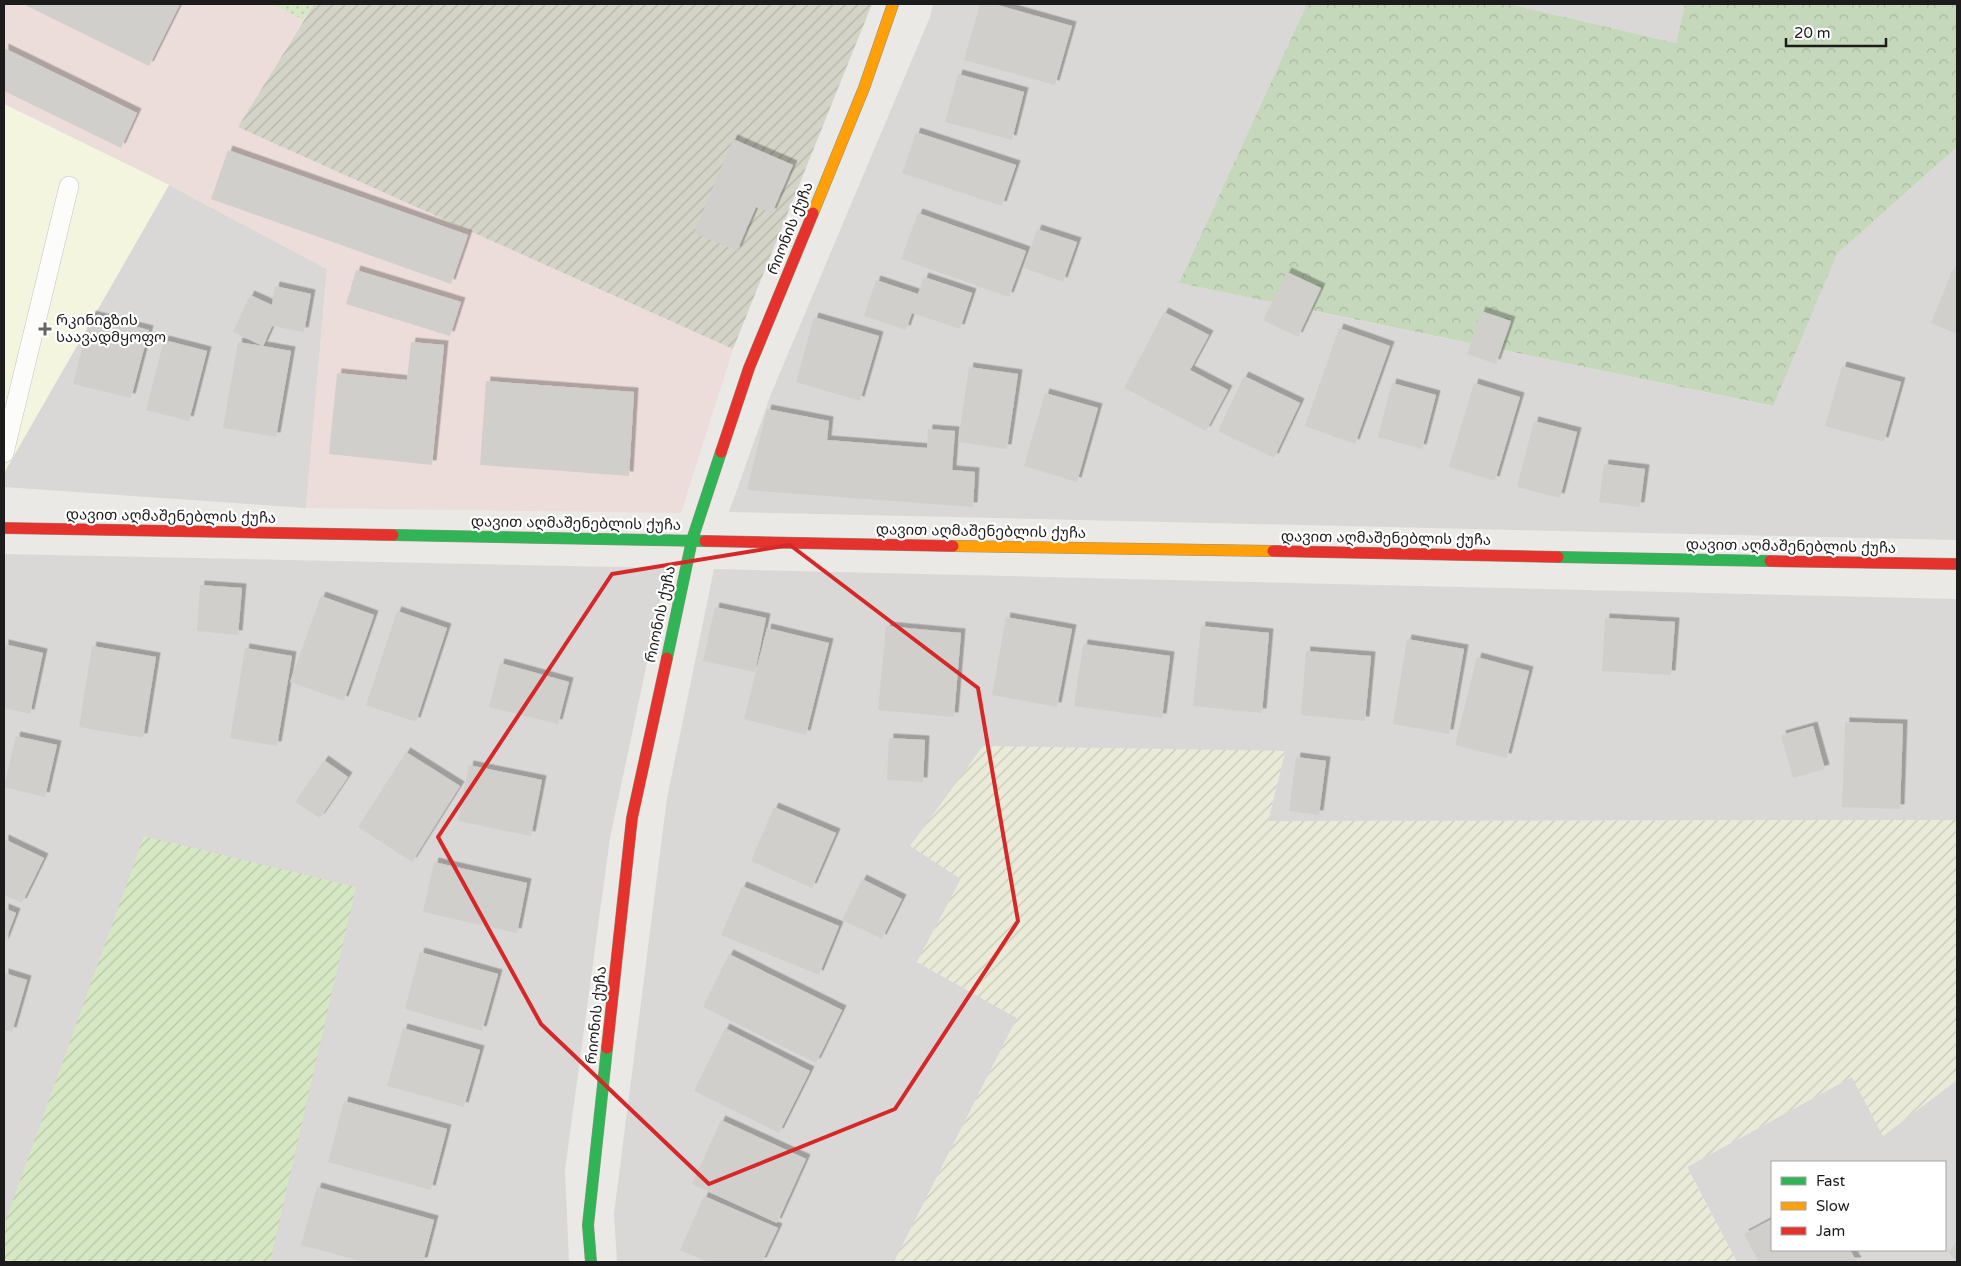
<svg xmlns="http://www.w3.org/2000/svg" width="1961" height="1266" font-family="'Varela Round','Noto Sans Georgian',sans-serif">
<defs>
<pattern id="construction-furrows" width="10" height="10" patternUnits="userSpaceOnUse" patternTransform="scale(1.25)"><rect width="10" height="10" fill="#d3d3c7"/><path d="M-1 1l2-2M0 10L10 0M9 11l2-2" fill="none" stroke="#b5b5aa"/></pattern>
<pattern id="farmland-furrows" width="10" height="10" patternUnits="userSpaceOnUse" patternTransform="scale(1.25)"><rect width="10" height="10" fill="#e9ebd8"/><path d="M-1 1l2-2M0 10L10 0M9 11l2-2" fill="none" stroke="#c7c9b9"/></pattern>
<pattern id="grass-dots" width="8" height="8" patternUnits="userSpaceOnUse" patternTransform="scale(1.25)"><rect width="8" height="8" fill="#d6e7c4"/><path d="M2 2h.1M6 6h.1" fill="none" stroke="#b7c6a8" stroke-width="1.8" stroke-linecap="round"/></pattern>
<pattern id="forest-crowns" width="20" height="18" patternUnits="userSpaceOnUse" patternTransform="scale(1.25)"><rect width="20" height="18" fill="#c5d8bb"/><path d="M2 6a3 3 0 1 1 6 0M12 15a3 3 0 1 1 6 0" fill="none" stroke="#a9b9a0"/></pattern>
<pattern id="garden-furrows" width="10" height="10" patternUnits="userSpaceOnUse" patternTransform="scale(1.25)"><rect width="10" height="10" fill="#d6e7c4"/><path d="M-1 1l2-2M0 10L10 0M9 11l2-2" fill="none" stroke="#b7c6a8"/></pattern>
<filter id="shadow"><feDropShadow dx="4.5" dy="-4.5" stdDeviation="0" flood-color="#0004"/></filter>
</defs>
<rect width="100%" height="100%" fill="#eae9e5"/>
<!-- residential -->
<g fill="#d9d8d6" fill-rule="evenodd">
<path d="M933,4H1305V8L1179,283L1772,406L1837,254L1957,147V540L729,512L771,394L930,17Z"/>
<path d="M1509,4H1685L1676,43Z"/>
<path d="M169,185L327,269L306,508L4,487V473Z"/>
<path d="M4,554L667,568L610,838L565,1170L569,1262H4Z"/>
<path d="M714,569L1957,599V820L1268,821L1285,752L911,846L961,879L917,962L1017,1018L894,1262H617L614,1214L667,798Z"/>
<path d="M1852,1077L1883,1136L1957,1080V1262H1737L1687,1167ZM1772,1162H1945V1250H1772Z"/>
</g>
<!-- commercial -->
<path fill="#ecddda" d="M4,4H272L303,20L238,127L733,349L681,513L306,508L327,269L169,185L4,104Z"/>
<!-- education -->
<path fill="#f4f5df" d="M4,104L169,185L4,473Z"/>
<!-- construction -->
<path fill="url(#construction-furrows)" d="M314,4H872L733,349L238,127Z"/>
<!-- farmland -->
<path fill="url(#farmland-furrows)" d="M983,746L1285,751L1268,821L1957,820V1080L1883,1136L1852,1077L1687,1167L1737,1262H894L1017,1018L917,962L961,879L910,846Z"/>
<!-- grass -->
<path fill="url(#grass-dots)" d="M272,4H314L303,20Z"/>
<!-- forest -->
<path fill="url(#forest-crowns)" d="M1305,4H1509L1676,43L1685,4H1957V147L1837,254L1773,406L1179,283L1305,8Z"/>
<!-- garden -->
<path fill="url(#garden-furrows)" d="M144,836L356,887L270,1262H4V1225Z"/>
<!-- building -->
<g fill="#d1cfcc" filter="url(#shadow)">
<path d="M23,4H180L149,66Z"/>
<path d="M980,4H994L1072,26L1055,85L964,60Z"/>
<path d="M4,48L137,113L121,148L4,91Z"/>
<path d="M958,74L1024,92L1012,140L945,122Z"/>
<path d="M916,132L1016,165L1002,206L902,173Z"/>
<path d="M733,139L793,165L772,213L756,207L737,251L694,233Z"/>
<path d="M228,150L468,235L451,284L211,199Z"/>
<path d="M918,213L1026,251L1009,297L901,259Z"/>
<path d="M1037,229L1077,242L1063,282L1024,268Z"/>
<path d="M1953,269L1957,270V334L1931,323Z"/>
<path d="M356,270L461,302L450,336L346,304Z"/>
<path d="M1287,272L1321,288L1298,337L1263,320Z"/>
<path d="M924,277L972,293L960,329L912,313L906,330L864,316L876,280L918,294Z"/>
<path d="M275,286L311,294L304,332L272,326L263,346L291,351L276,437L223,428L238,342L263,346L233,332L250,295L272,305Z"/>
<path d="M1481,311L1511,321L1496,364L1467,354Z"/>
<path d="M1164,312L1209,335L1190,370L1228,390L1206,431L1124,388Z"/>
<path d="M91,315L149,330L131,398L73,384Z"/>
<path d="M814,317L879,336L860,401L796,382Z"/>
<path d="M1339,328L1390,346L1355,444L1305,426Z"/>
<path d="M164,340L207,351L189,421L146,410Z"/>
<path d="M411,342L444,345L432,465L329,454L337,373L407,380Z"/>
<path d="M1842,366L1901,382L1884,442L1825,426Z"/>
<path d="M969,367L1018,374L1007,449L958,442Z"/>
<path d="M1244,376L1300,403L1274,458L1218,431Z"/>
<path d="M486,381L634,392L629,476L480,465Z"/>
<path d="M1392,383L1436,395L1422,449L1378,437Z"/>
<path d="M1474,383L1520,397L1495,481L1449,467Z"/>
<path d="M1045,393L1098,408L1077,482L1024,466Z"/>
<path d="M767,409L829,421L827,440L927,448L928,429L955,431L952,470L975,472L973,507L747,490Z"/>
<path d="M1534,421L1577,432L1560,498L1517,487Z"/>
<path d="M1604,464L1645,469L1640,507L1599,502Z"/>
<path d="M200,585L242,588L238,635L197,631Z"/>
<path d="M321,596L374,615L344,701L290,682Z"/>
<path d="M715,607L766,618L755,672L703,661Z"/>
<path d="M397,611L447,628L416,722L366,705Z"/>
<path d="M1006,617L1072,629L1057,707L992,695Z"/>
<path d="M1605,618L1675,622L1671,675L1602,671Z"/>
<path d="M886,626L961,633L954,717L878,710Z"/>
<path d="M1201,626L1269,633L1262,713L1193,706Z"/>
<path d="M767,628L829,643L806,735L744,719Z"/>
<path d="M1407,639L1464,649L1449,734L1393,724Z"/>
<path d="M4,644L43,653L30,714L4,708Z"/>
<path d="M1083,644L1170,656L1162,718L1074,706Z"/>
<path d="M92,646L156,657L143,738L79,727Z"/>
<path d="M245,648L292,656L277,746L230,738Z"/>
<path d="M1306,651L1371,656L1365,721L1301,715Z"/>
<path d="M1477,657L1529,671L1507,758L1455,745Z"/>
<path d="M500,663L569,682L558,724L489,707Z"/>
<path d="M1845,722L1903,724L1900,809L1842,807Z"/>
<path d="M1813,726L1825,769L1793,778L1781,735Z"/>
<path d="M16,736L57,745L45,797L4,787Z"/>
<path d="M889,738L925,740L923,782L887,780Z"/>
<path d="M406,752L460,786L412,862L358,827Z"/>
<path d="M1296,757L1326,761L1319,815L1289,811Z"/>
<path d="M324,760L348,777L320,818L295,802Z"/>
<path d="M469,765L542,780L531,836L458,821Z"/>
<path d="M774,807L836,833L812,888L751,861Z"/>
<path d="M4,839L44,858L22,903L4,895Z"/>
<path d="M434,862L527,883L517,933L423,912Z"/>
<path d="M862,879L902,899L882,939L842,920Z"/>
<path d="M742,886L839,926L819,975L721,935Z"/>
<path d="M4,908L16,913L4,944Z"/>
<path d="M420,952L498,974L482,1031L405,1009Z"/>
<path d="M729,954L842,1010L816,1063L703,1007Z"/>
<path d="M4,973L27,980L12,1032L4,1030Z"/>
<path d="M403,1028L480,1050L464,1107L387,1086Z"/>
<path d="M725,1028L810,1071L779,1133L694,1091Z"/>
<path d="M344,1101L447,1129L431,1190L328,1162Z"/>
<path d="M721,1120L806,1159L777,1223L692,1184Z"/>
<path d="M317,1187L434,1220L423,1262H365L301,1245Z"/>
<path d="M704,1196L778,1228L762,1262H708L680,1250Z"/>
<path d="M1772,1219V1250H1850L1857,1262H1759L1744,1234Z"/>
<path d="M1957,1243V1262L1948,1252Z"/>
</g>
<g fill="none" stroke-linecap="round" stroke-linejoin="round">
<defs>
<path id="lane" d="M4,453L69,186"/>
<g id="fast">
<path d="M393,535L705,541"/>
<path d="M1558,557L1770,561"/>
<path d="M667,658L692,540L721,452"/>
<path d="M591,1262L588,1225L607,1048"/>
</g>
<g id="slow">
<path d="M813,213L864,88L893,4"/>
<path d="M953,546L1273,551"/>
</g>
<g id="jam">
<path d="M721,452L749,368L813,213"/>
<path d="M4,528L393,535"/>
<path d="M705,541L953,546"/>
<path d="M1273,551L1558,557"/>
<path d="M1770,561L1957,564"/>
<path d="M607,1048L632,818L667,658"/>
</g>
</defs>
<!-- lane casing -->
<use href="#lane" stroke="#c3c2c1" stroke-width="20"/>
<!-- fast casing -->
<use href="#fast" stroke="#91937e" stroke-width="12"/>
<!-- slow casing -->
<use href="#slow" stroke="#91937e" stroke-width="12"/>
<!-- jam casing -->
<use href="#jam" stroke="#91937e" stroke-width="12"/>
<!-- lane -->
<use href="#lane" stroke="#fcfcfb" stroke-width="19"/>
<!-- fast -->
<use href="#fast" stroke="#30b455" stroke-width="11"/>
<!-- slow -->
<use href="#slow" stroke="#ff9f0a" stroke-width="11"/>
<!-- jam -->
<use href="#jam" stroke="#e5322d" stroke-width="11"/>
</g>
<!-- marked area -->
<path fill="none" stroke="#d62828" stroke-width="4" stroke-linejoin="round" d="M790,545L978,688L1018,921L895,1109L709,1184L541,1024L438,837L612,574Z"/>
<!-- markers -->
<path fill="#646462" stroke="#fff" stroke-width="2" d="M42.5 321.5h5v5h5v5h-5v5h-5v-5h-5v-5h5z"/>
<g text-anchor="middle" stroke-width="4.5" stroke-linejoin="round" paint-order="stroke">
<!-- street labels -->
<g font-size="15" fill="#1c1c1c" stroke="#fff">
<text transform="translate(790 228) rotate(-68)" y="5">რიონის ქუჩა</text>
<text transform="translate(171 516) rotate(1)" y="5">დავით აღმაშენებლის ქუჩა</text>
<text transform="translate(576 523) rotate(1)" y="5">დავით აღმაშენებლის ქუჩა</text>
<text transform="translate(981 531) rotate(1)" y="5">დავით აღმაშენებლის ქუჩა</text>
<text transform="translate(1386 538) rotate(1)" y="5">დავით აღმაშენებლის ქუჩა</text>
<text transform="translate(1791 546) rotate(1)" y="5">დავით აღმაშენებლის ქუჩა</text>
<text transform="translate(660 614) rotate(-78)" y="5">რიონის ქუჩა</text>
<text transform="translate(596 1015) rotate(-84)" y="5">რიონის ქუჩა</text>
</g>
<!-- poi labels -->
<g font-size="15" fill="#1c1c1c" stroke="#fff" text-anchor="start">
<text x="56" y="325">რკინიგზის<tspan x="56" dy="17">საავადმყოფო</tspan></text>
</g>
</g>
<!-- border -->
<rect width="1961" height="1266" fill="none" stroke="#1c1c1c" stroke-width="10"/>
<!-- legend -->
<rect x="1771" y="1161" width="175" height="90" fill="#ffffff" stroke="#a4a4a4"/>
<rect x="1781" y="1177" width="25" height="8" fill="#30b455" stroke="#a4a4a4"/>
<text x="1816" y="1186" font-size="15" fill="#1c1c1c">Fast</text>
<rect x="1781" y="1202" width="25" height="8" fill="#ff9f0a" stroke="#a4a4a4"/>
<text x="1816" y="1211" font-size="15" fill="#1c1c1c">Slow</text>
<rect x="1781" y="1227" width="25" height="8" fill="#e5322d" stroke="#a4a4a4"/>
<text x="1816" y="1236" font-size="15" fill="#1c1c1c">Jam</text>
<!-- scale -->
<path d="M1786 38v8h100v-8" fill="none" stroke="#1c1c1c" stroke-width="2.5"/>
<text x="1794" y="38" font-size="15" fill="#1c1c1c" stroke="#ffffff" stroke-width="4" paint-order="stroke">20 m</text>
</svg>
